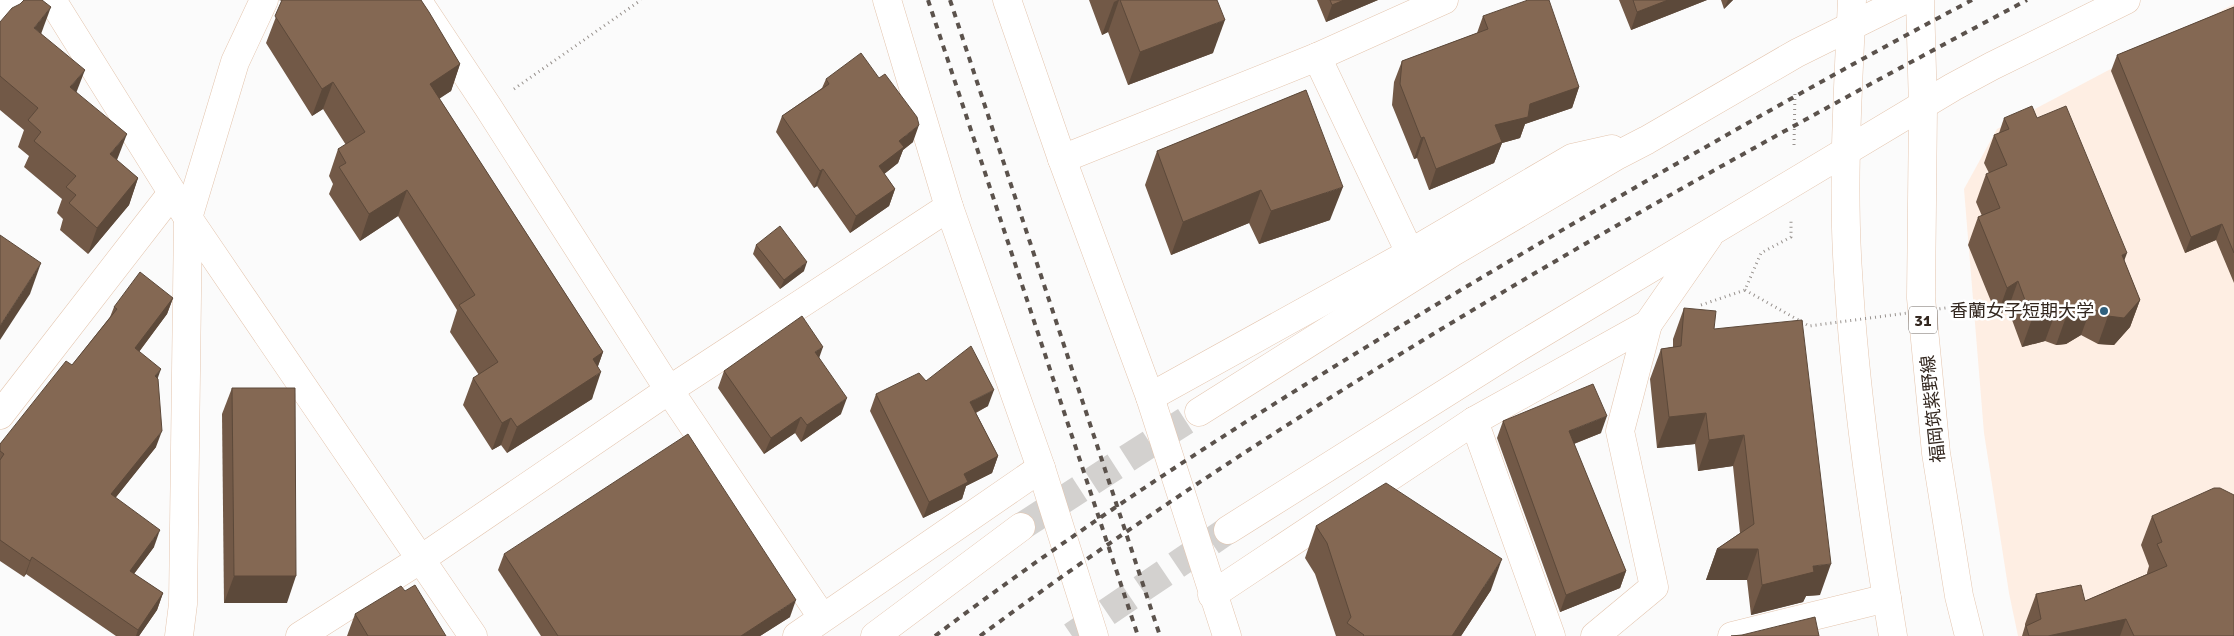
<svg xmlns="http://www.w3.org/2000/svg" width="2234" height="636" font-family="Signika,'Noto Sans JP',sans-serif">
<rect width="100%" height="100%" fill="#fbfbfb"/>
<!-- built -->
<path fill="#feeee3" d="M2234,4V636H2018L2009,593L1984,433L1964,189L1997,129Z"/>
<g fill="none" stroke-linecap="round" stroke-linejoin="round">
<!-- minor-tunnel -->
<g stroke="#d3d1cf" stroke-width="28" stroke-dasharray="28 14" stroke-linecap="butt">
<path d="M1021,527L1199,412"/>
<path d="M1072,636L1228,530"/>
</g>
<defs>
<g id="minor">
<path d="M52,0L188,218L473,636"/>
<path d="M417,0L488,107L669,390L822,617"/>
<path d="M1007,0L1062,159L1150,397L1227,636"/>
<path d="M0,19L20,0"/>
<path d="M1317,57L1410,253"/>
<path d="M1062,159L1317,57L1444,0"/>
<path d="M949,207L1041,468L1094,636"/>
<path d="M1150,397L1410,253L1572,158L1612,149"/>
<path d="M1199,412L1453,252L1618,155L1647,140L1797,53L1904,0"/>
<path d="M0,415L172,193"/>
<path d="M1474,421L1551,636"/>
<path d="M1228,530L1514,350L1953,87L1992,66L2126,0"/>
<path d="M1212,595L1474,421L1648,324L1709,236"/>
<path d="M179,636L183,604L188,218L235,62L264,0"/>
<path d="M300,636L421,559L669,390L949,207L887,0"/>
<path d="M797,636L1041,468"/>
<path d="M875,636L1021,527"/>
<path d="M1595,636L1654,587L1620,431L1648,324"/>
<path d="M1732,636L1887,598"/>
</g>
<g id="major">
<path d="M1852,0C1848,90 1842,182 1848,272C1855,394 1873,515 1893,636"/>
<path d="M1920,0L1923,107L1921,298L1936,453L1959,596L1969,636"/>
</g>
</defs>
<!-- minor casing -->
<use href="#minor" stroke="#e4c5ae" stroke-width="29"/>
<!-- major casing -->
<use href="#major" stroke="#e4c5ae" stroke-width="29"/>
<!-- path -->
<g stroke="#98928e" stroke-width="3" stroke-dasharray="1 4" stroke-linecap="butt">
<path d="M514,89L641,0"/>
<path d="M1794,145L1795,91"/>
<path d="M1701,305L1745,290L1761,253L1791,237V221"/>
</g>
<!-- minor -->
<use href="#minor" stroke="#fff" stroke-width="28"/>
<!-- major -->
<use href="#major" stroke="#fff" stroke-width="28"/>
<!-- rail -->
<g stroke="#5b524c" stroke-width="4" stroke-dasharray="6 6" stroke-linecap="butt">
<path d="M928,0L1138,636"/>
<path d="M950,0L1160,636"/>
<path d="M935,636C1119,497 1315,376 1513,259C1664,170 1817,82 1972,0"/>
<path d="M980,636C1309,393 1666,192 2027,0"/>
</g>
<!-- path-bridge -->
<path stroke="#98928e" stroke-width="3" stroke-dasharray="1 4" stroke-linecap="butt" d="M1745,290L1809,326L1953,307"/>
</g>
<!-- wall -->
<g fill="#725947">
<path d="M279,0H421L460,64L451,91L439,98L603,352L598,366L592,399L507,453L501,445L492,450L463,405L473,378L479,375L450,332L457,310L398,216L360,241L329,194L333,184L329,176L338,149L346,145L323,109L312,116L266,43L282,1Z"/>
<path d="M1089,0H1217L1213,53L1128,85L1108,32L1102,35Z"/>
<path d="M1317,0H1378L1326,22Z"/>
<path d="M1619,0H1707L1631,30Z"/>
<path d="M1721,0H1733L1724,9Z"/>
<path d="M2234,7V283L2216,240L2185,253L2111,71L2117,55Z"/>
<path d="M1483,16L1579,87L1572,108L1525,124L1520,138L1502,143L1494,163L1429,190L1417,158L1414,159L1392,105L1394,82L1402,61L1477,33Z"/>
<path d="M0,22L41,33L117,161L138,178L129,205L88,254L60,230L63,219L57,213L62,199L24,167L29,156L18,147L24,130L0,110Z"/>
<path d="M826,79L913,142L903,150L898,163L884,174L895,189L889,206L850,233L817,186L814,188L776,132L782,116L822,88Z"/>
<path d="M1306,90L1330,220L1259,244L1249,223L1171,255L1145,185L1157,151Z"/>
<path d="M2004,118H2037L2124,260L2140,300L2130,327L2114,345L2098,344L2081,335L2066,344L2056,345L2045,341L2022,347L2008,309L1997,316L1968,245L1978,217L1982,216L1976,202L1986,174L1989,173L1984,163L1994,135L1999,133Z"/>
<path d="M756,245L804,271L780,289L753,254Z"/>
<path d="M173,298L167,314L139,352L157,378L156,447L115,498L154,547L134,574L163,593L157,610L139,636H116L26,574L24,577L0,561V444L72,365L110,317L114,307Z"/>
<path d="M1684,308L1714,329L1820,595L1806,596L1803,602L1751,615L1747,580H1706L1717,549L1740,533L1733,466L1698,471L1695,444L1657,448L1650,379L1661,349L1673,347V339Z"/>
<path d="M819,358L841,414L801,442L795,433L764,454L718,388L724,371Z"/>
<path d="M926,381L988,406L976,413L998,456L992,473L966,486L962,499L923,518L870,411L876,394Z"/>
<path d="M232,388L287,603H224L222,414Z"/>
<path d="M1503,421L1601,433L1574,444L1626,571L1620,588L1560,612L1497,438Z"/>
<path d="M2152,516L2234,636H2022L2025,626V624L2036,594L2085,601L2147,574V573L2149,566L2141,545Z"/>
<path d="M1316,526L1491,590L1461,636H1336L1315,574L1305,558Z"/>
<path d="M504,554L790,617L760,636H541L498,570Z"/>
<path d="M405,591L446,636H347L355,614Z"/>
</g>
<!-- shaded-wall -->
<g fill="#5c493a">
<path d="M1118,0H1119L1108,32L1102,35L1114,2Z"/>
<path d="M1344,0H1378L1326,22L1332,5Z"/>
<path d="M1668,0H1707L1631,30L1637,12Z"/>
<path d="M1728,0H1733L1724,9Z"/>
<path d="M51,7L41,34L34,28Z"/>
<path d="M1225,20L1213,53L1128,85L1140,52Z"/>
<path d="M460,64L451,91L421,111L430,84Z"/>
<path d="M85,70L75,96L70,87Z"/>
<path d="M333,82L323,109L312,116L322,89Z"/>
<path d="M1579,87L1572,108L1525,124L1520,138L1502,143L1494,163L1429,190L1436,169L1495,125L1530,104Z"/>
<path d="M919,125L913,142L903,150L898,163L873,183L879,166L899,141Z"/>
<path d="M127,134L117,160L110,154Z"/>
<path d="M1424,137L1417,158L1414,159L1421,138Z"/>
<path d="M823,169L817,186L814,188L820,171Z"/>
<path d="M138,178L129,205L88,254L97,228Z"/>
<path d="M1343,187L1330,220L1259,244L1271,211Z"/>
<path d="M895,189L889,206L850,233L856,216Z"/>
<path d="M407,190L398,216L360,241L369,214Z"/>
<path d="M1261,190L1249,223L1171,255L1183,222Z"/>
<path d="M2222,224L2216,240L2185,253L2191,237Z"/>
<path d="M2127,253L2117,281L2122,255Z"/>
<path d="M807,262L804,271L780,289L784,280Z"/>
<path d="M41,263L30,294L0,340V326Z"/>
<path d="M2018,281L2008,309L1997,316L2007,288Z"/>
<path d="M173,298L167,314L129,365L135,348Z"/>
<path d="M2140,300L2130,327L2114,345L2098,344L2108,316Z"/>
<path d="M2091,308L2081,335L2066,344L2056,345L2066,317Z"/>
<path d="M2055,314L2045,341L2022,347L2032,319Z"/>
<path d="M823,347L817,364L815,352Z"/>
<path d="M603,352L594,377L601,372L592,399L507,453L517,427L593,359Z"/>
<path d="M161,369L155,386V376Z"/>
<path d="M994,390L988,406L964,418L970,402Z"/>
<path d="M847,398L841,414L801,442L807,425Z"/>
<path d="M1706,413L1695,444L1657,448L1669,417Z"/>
<path d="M1607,416L1601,433L1563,448L1569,431Z"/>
<path d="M801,417L795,433L764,454L771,438Z"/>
<path d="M511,418L501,445L492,450L502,423Z"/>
<path d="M162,431L156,447L105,511L111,494Z"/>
<path d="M1744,435L1733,466L1698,471L1709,440Z"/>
<path d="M998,456L992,473L966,486L962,499L923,518L929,502L964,474Z"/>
<path d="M160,530L154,547L124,587L130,571Z"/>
<path d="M1717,549H1758L1747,580H1706Z"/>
<path d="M32,557L26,574L24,577L30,561Z"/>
<path d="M1502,559L1491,590L1461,636H1452Z"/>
<path d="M1831,564L1820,595L1806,596L1803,602L1751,615L1762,585L1813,566Z"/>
<path d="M1626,571L1620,588L1560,612L1566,595Z"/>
<path d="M234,576H296L287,603H224Z"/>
<path d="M163,593L157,610L139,636H136L138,630Z"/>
<path d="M796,600L790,617L760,636H741Z"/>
<path d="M2126,619L2120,636H2048Z"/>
</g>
<!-- building -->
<g fill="#846853" stroke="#5c493a">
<path d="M24,0H42L51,7L34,28L85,70L70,87L127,134L110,154L138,178L97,228L69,203L76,195L66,187L76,176L34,141L41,132L28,120L38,108L0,76V22L12,8L20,4Z"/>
<path d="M282,0H421L429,12L460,64L430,84L603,352L593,359L601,372L517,427L511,418L502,423L473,378L498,362L459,305L475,295L407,190L369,214L339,167L346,163L338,149L365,132L333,82L322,89L275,16Z"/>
<path d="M1120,0H1217L1225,20L1140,52Z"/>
<path d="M1330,0H1344L1332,5Z"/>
<path d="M1528,0H1549L1579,87L1530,104L1528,117L1495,125L1502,142L1436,169L1424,137L1421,138L1400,84L1402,61L1488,29L1483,16Z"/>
<path d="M1633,0H1668L1637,12Z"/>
<path d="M2234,7V253L2222,224L2191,237L2117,55Z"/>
<path d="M861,53L879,78L885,74L917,117L919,125L899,141L904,147L879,166L895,189L856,216L823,169L820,171L782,116L829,84L826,79Z"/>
<path d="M1306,90L1343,187L1271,211L1261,190L1183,222L1157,151Z"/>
<path d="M2032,106L2037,118L2066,106L2127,253L2122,255L2140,300L2124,318L2108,316L2091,308L2076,316L2066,317L2055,314L2032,319L2018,281L2007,288L1978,217L2000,208L1986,174L2007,165L1994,135L2009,129L2004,118Z"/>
<path d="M780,226L807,262L784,280L756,245Z"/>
<path d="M0,235L41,263L0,326Z"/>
<path d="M140,272L173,298L135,348L161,369L155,376L158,379L162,431L111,494L160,530L130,571L163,593L138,630L32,557L30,561L0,540V460L4,454L0,451V444L66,361L72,365L117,309L114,307Z"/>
<path d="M1684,308L1716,311L1714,329L1802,320L1831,564L1813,566L1814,572L1762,585L1758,549H1717L1754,524L1744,435L1709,440L1706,413L1669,417L1661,349L1681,346Z"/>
<path d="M802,316L823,347L815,352L847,398L807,425L801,417L771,438L724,371Z"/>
<path d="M971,346L994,390L970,402L998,456L964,474L968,482L929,502L876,394L919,373L926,381Z"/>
<path d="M1593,384L1607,416L1569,431L1626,571L1566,595L1503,421Z"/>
<path d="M232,388H295L296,576H234Z"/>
<path d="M688,434L796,600L741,636H558L504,554Z"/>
<path d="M1386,483L1502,559L1452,636H1363L1364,635L1347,623L1351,617L1327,543L1316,526Z"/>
<path d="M2214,488H2220L2234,495V636H2134L2126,619L2048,636H2029L2026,626L2041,619L2036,594L2081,585L2085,601L2167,566L2157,544L2162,542L2152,516Z"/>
<path d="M415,585L446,636H368L355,614L401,586L405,591Z"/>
<path d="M1815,617L1819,636H1731L1742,635Z"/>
</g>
<!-- markers -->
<circle fill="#2f607e" stroke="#fff" stroke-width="2" cx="2104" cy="311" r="5"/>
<g text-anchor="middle" stroke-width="5" stroke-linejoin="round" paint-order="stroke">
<!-- shield labels -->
<rect fill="#fff" stroke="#706862" stroke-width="1" x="1909" y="306.5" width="28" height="27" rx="4"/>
<g font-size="16" font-weight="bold" fill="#33271f">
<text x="1923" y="326">31</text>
</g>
<!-- poi labels -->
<g font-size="18" fill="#33271f" stroke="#fff" text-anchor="end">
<text x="2094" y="317">香蘭女子短期大学</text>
</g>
<!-- street labels -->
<g font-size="18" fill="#33271f" stroke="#fff">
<text transform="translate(1933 409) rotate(-96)" y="6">福岡筑紫野線</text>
</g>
</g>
</svg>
